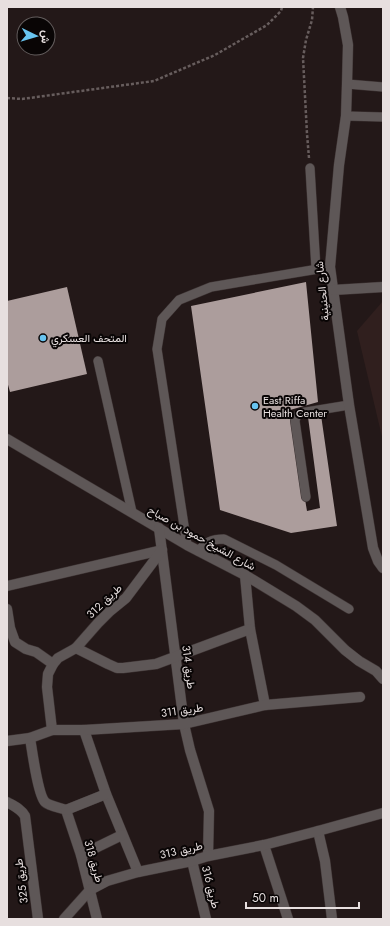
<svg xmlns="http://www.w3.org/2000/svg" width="390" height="926" font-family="Jost,Vazirmatn,sans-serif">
<rect width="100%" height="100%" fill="#231818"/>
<!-- built -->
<path fill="#301f1e" d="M383,301V441L357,331Z"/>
<!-- building -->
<g fill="#ac9d9c">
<path d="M306,282L318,402L290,410L307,511L320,508L308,417L321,415L337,526L291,533L220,510L191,306Z"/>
<path d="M67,287L87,374L10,392L7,381V301Z"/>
</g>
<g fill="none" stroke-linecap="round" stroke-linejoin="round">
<defs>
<g id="service">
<path d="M347,84L383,87"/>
<path d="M346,116L383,117"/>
<path d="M310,168L316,269"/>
<path d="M98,361L132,512"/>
<path d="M306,497L295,421L296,417L300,413L349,405"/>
<path d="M187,545L157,349L162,319L179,300L211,287L330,267"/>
<path d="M198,551C207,542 211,539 224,539L276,565L349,609"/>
</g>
<g id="minor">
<path d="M340,7L343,17L348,45L347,84L346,116L339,165L330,267L349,405L373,548L378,561L383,568"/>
<path d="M333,290L383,287"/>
<path d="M7,439L187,545L245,575L296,606L315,620L345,650L359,661L376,671L383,679"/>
<path d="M159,528L184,724L190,750L209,811L208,856"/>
<path d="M245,575L250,629L265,705"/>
<path d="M7,586L162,550"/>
<path d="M7,609L10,628L15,642L26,649L36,652L53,664"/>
<path d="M76,648L108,664L117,668H123L156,664L250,629"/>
<path d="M52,730L47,687L48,674L53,664L58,658L76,648L98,623L110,611L126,598L162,550"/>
<path d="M84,730L106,794L138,872"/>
<path d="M30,738C32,750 38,795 45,802C49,806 61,808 66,810L81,855L97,919"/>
<path d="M7,741L30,738L52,730H84L184,724L265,705L360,697"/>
<path d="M7,802C14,806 21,809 25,816L38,919"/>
<path d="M66,810L106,794"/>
<path d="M318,831L325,861L332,919"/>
<path d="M264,845L288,919"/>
<path d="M81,855L122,835"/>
<path d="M192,861L206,919"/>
<path d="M64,919L90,890L107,881L138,872L192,861L208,856L264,845L318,831L383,813"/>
</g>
</defs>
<!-- service casing -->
<use href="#service" stroke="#3e3434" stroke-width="10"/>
<!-- minor casing -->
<use href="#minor" stroke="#3e3434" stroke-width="11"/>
<!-- path -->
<g stroke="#675d5d" stroke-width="2.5" stroke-dasharray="3 2" stroke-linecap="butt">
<path d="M7,98L22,99L154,81L215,55L267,25L281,11L282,7"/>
<path d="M309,158L307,134L303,58L306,40L312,20L313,7"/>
</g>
<!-- service -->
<use href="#service" stroke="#5e5757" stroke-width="9"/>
<!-- minor -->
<use href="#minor" stroke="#5e5757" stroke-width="10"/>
</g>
<!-- markers -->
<g fill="#68c4f0" stroke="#090505" stroke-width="1.5">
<circle cx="43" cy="338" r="4"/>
<circle cx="255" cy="406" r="4"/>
</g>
<g text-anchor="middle" stroke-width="4" stroke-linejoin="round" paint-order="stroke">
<!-- street labels -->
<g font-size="11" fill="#e7dfdf" stroke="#090505">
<text transform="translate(322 291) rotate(-96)" y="4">شارع الحنينية</text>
<text transform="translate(202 538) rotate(29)" y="4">شارع الشيخ حمود بن صباح</text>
<text transform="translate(104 601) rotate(-44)" y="4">طريق 312</text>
<text transform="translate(189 667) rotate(83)" y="4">طريق 314</text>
<text transform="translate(182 710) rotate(-8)" y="4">طريق 311</text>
<text transform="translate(181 850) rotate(-13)" y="4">طريق 313</text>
<text transform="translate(94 861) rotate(74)" y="4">طريق 318</text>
<text transform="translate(21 881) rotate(-97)" y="4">طريق 325</text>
<text transform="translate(211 887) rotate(76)" y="4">طريق 316</text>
</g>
<!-- poi labels -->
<g font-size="11" fill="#e7dfdf" stroke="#090505" text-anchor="start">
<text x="51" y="342">المتحف العسكري</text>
<text x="263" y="404">East Riffa<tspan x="263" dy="13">Health Center</tspan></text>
</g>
</g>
<!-- border -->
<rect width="390" height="926" fill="none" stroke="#e7dfdf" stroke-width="16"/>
<!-- north arrow -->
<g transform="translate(36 36) rotate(95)"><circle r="19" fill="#090505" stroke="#625c5c"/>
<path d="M0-3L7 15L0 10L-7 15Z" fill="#68c4f0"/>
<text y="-6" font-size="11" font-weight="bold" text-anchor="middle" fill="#e7dfdf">ش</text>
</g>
<!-- scale -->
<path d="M246 902v6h113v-6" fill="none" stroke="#e7dfdf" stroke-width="2"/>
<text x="252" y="902" font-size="12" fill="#e7dfdf" stroke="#090505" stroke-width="3" paint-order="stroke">50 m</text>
</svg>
